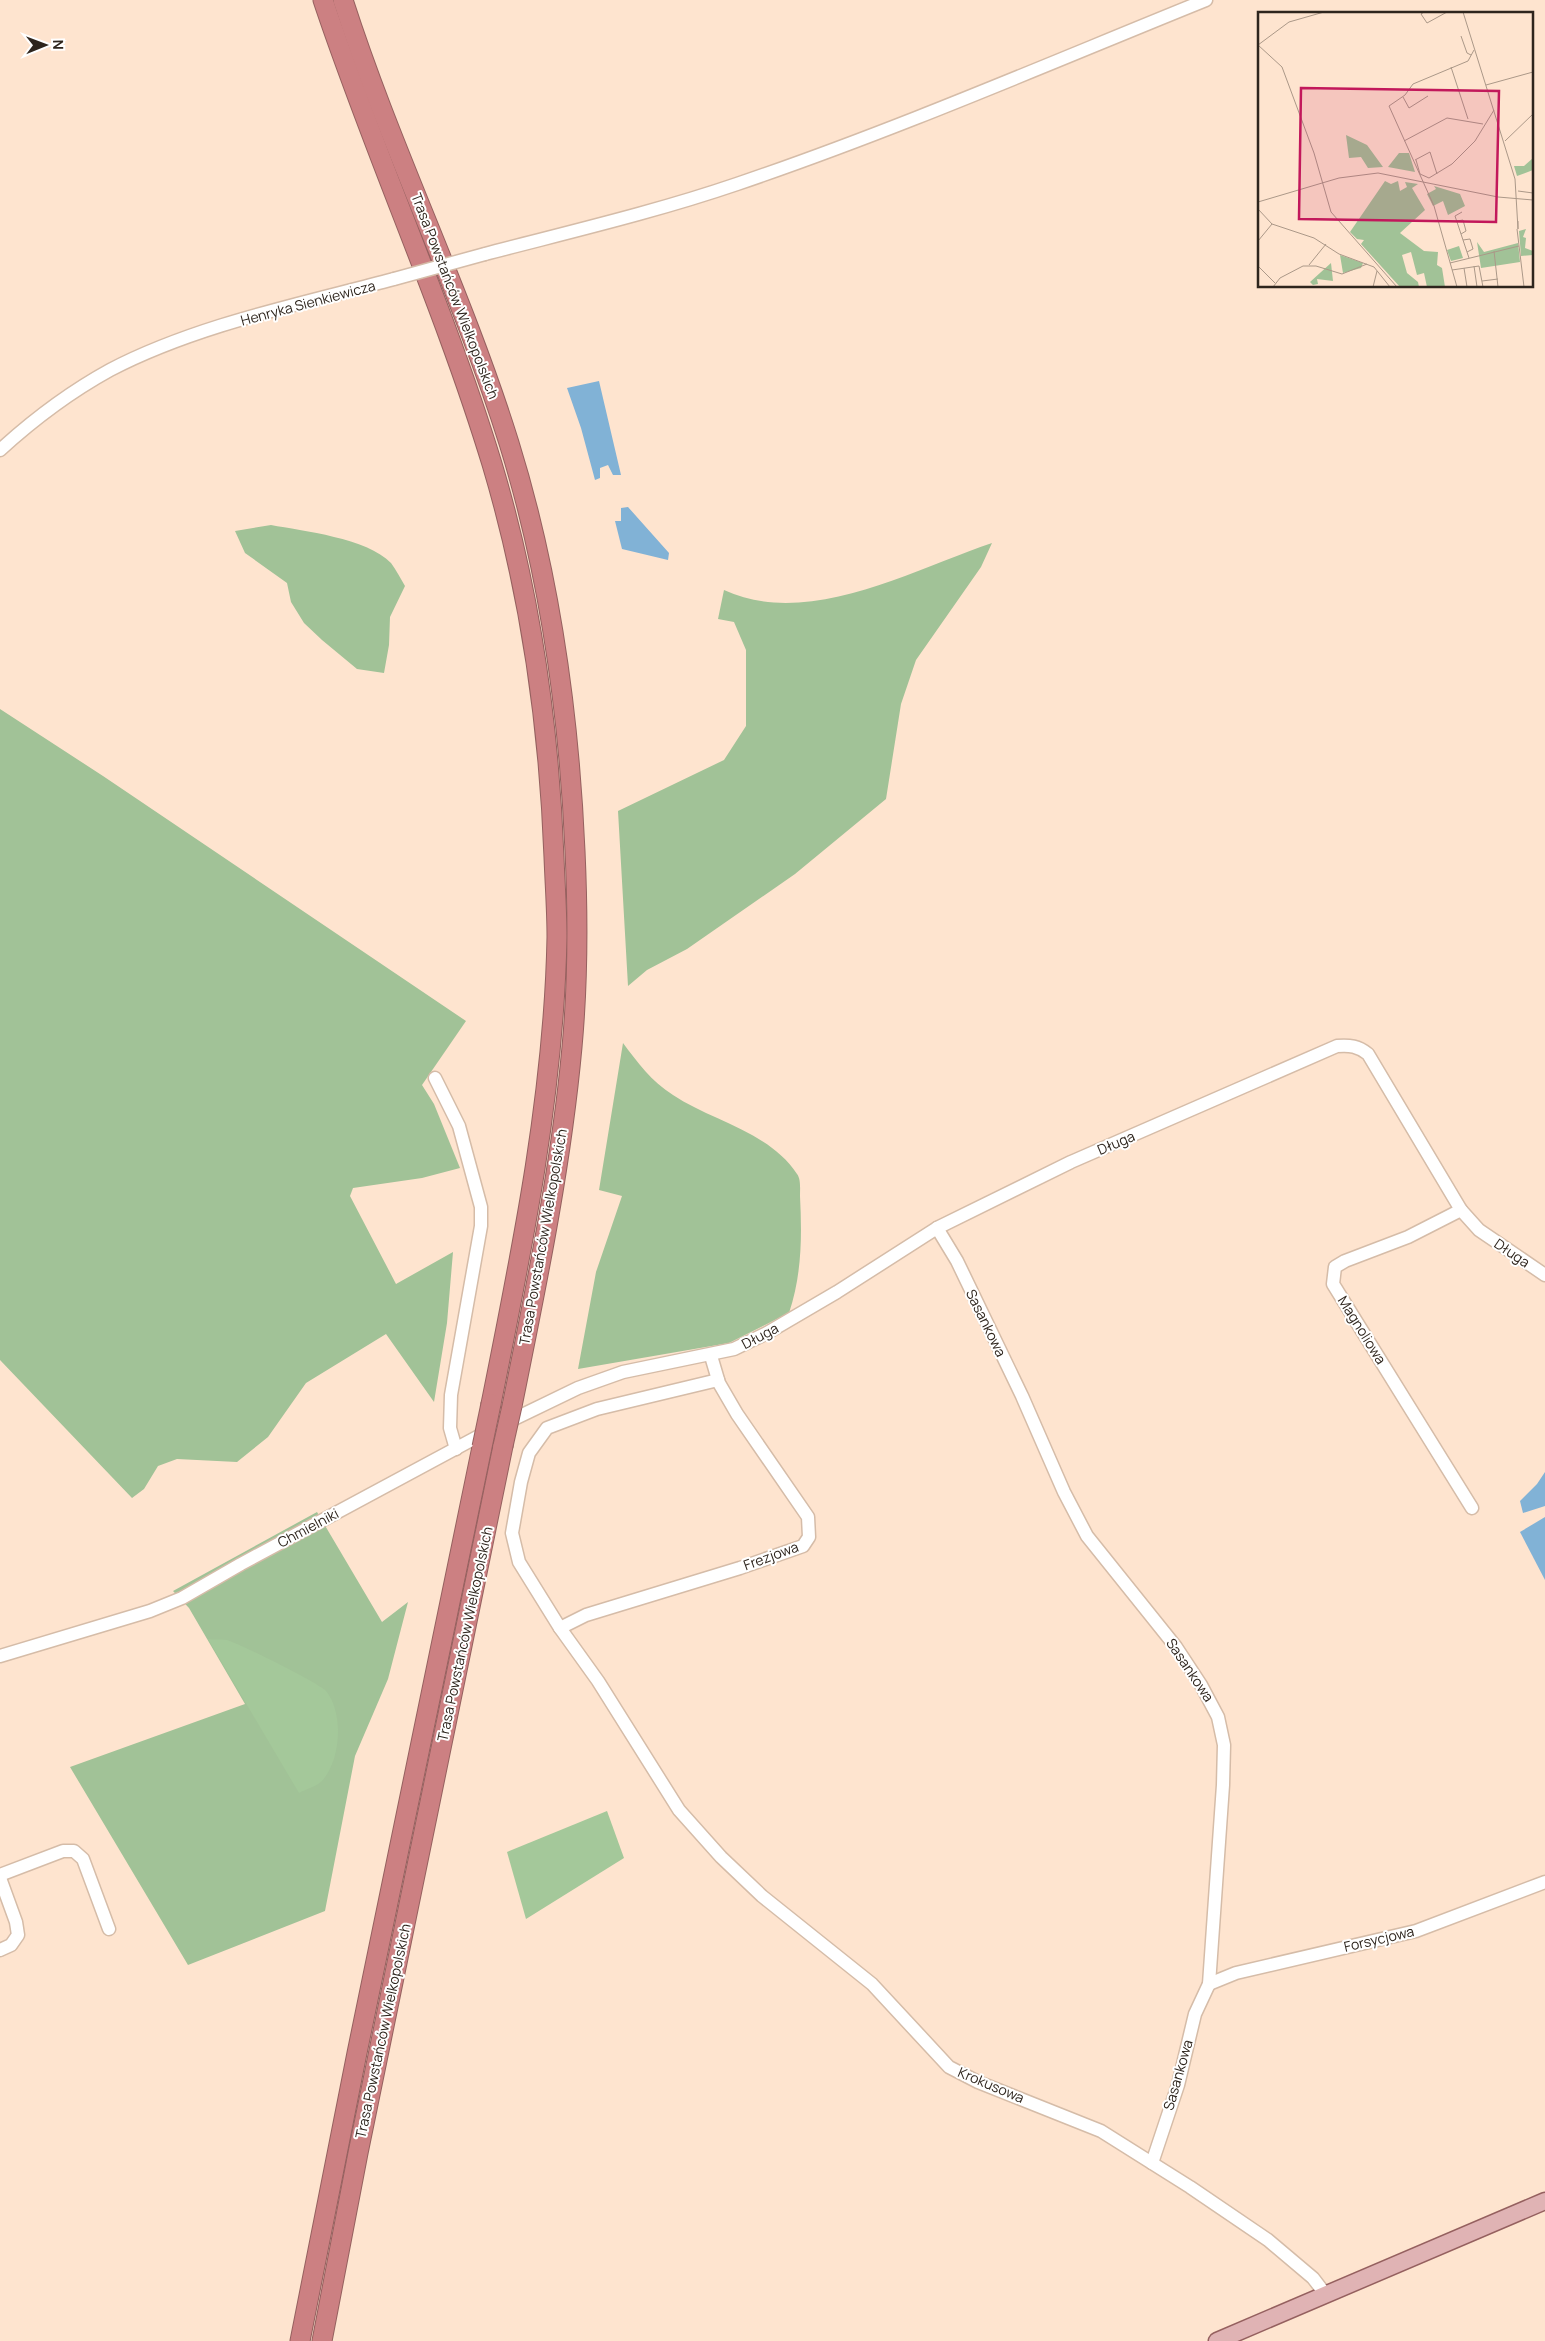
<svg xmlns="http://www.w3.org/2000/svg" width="1545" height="2341" font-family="Manrope,sans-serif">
<rect width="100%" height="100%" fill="#fee4cf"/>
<!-- green -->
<g fill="#a1c297">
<path d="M271,525C303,531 367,538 391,563C396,570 401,579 405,586L390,617L389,645L384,673L357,669L322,640L304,623L291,602L287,583L245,553L235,531Z"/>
<path d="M992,543L981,567L916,660L901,704L886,799L795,874L687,949L647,970L628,986L618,811L724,760L746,726V650L734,622L718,619L724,590C807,629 912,570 992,543Z"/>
<path d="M0,709L103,776L466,1021L422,1085L434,1104L460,1168L422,1178L353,1188L350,1196L396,1284L453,1252L447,1323L434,1402L386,1334L306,1383L268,1437L237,1462L177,1459L158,1466L144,1489L132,1498L0,1360Z"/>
<path d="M623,1043C638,1063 651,1081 673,1095C712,1121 770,1132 797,1174C801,1179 800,1189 800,1196C802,1236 802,1274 789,1313L729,1343L578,1369L596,1272L622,1196L599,1190Z"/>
<path d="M317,1512L382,1622L408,1602L388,1679L355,1756L325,1911L188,1965L70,1767L245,1704L189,1608L173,1591Z"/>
</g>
<!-- forest -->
<g fill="#a4c89a">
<path d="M208,1639C214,1640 221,1639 227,1640C240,1644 317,1682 326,1691C344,1713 341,1760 322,1781C317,1786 306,1789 299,1793Z"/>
<path d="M607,1811L624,1858L526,1919L507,1852Z"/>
</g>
<!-- water -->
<g fill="#81b2d6">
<path d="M599,381L621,475H613L608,465L600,468V478L595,480L581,428L567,388Z"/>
<path d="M628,507L669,553L668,560L622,549L615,521H621V508Z"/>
<path d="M1545,1472V1506L1523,1513L1520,1501L1537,1484Z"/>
<path d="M1545,1517V1580L1520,1532Z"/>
</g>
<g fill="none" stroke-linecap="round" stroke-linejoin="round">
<defs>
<g id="minor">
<path d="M485,254C569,232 655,212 737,184C896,130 1050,63 1206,0"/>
<path d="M0,450C34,419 70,392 110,370C196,325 301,304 394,279"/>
<path d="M435,1078L459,1126L481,1207V1226L451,1395L450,1428L456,1449"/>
<path d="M1461,1210L1408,1237L1345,1261L1335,1267L1333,1284L1472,1508"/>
<path d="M937,1228L957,1261L1022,1396L1064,1492L1087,1536L1176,1647L1201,1685L1218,1717L1224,1745L1223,1785L1209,1984L1195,2014L1178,2085L1152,2163"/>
<path d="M718,1380L597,1409L547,1428L529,1453L521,1482L512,1533L519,1562L560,1628L598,1681L679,1810L721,1857L762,1896L872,1984L949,2067L978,2082L1101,2131L1190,2187L1268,2240L1313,2278L1326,2295"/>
<path d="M560,1628L586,1615L740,1568L803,1546L809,1537L808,1517L737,1414L719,1383L711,1356"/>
<path d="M0,1656L150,1611L182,1598L241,1564L479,1436L578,1388L623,1372L734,1349L767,1333L837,1292L937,1228L1071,1162L1337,1046C1350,1045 1358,1046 1368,1054L1461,1210L1479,1230L1545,1275"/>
<path d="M0,1875L63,1851H74L83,1859L109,1929"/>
<path d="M0,1878L16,1922L18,1935L11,1945L0,1950"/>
<path d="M1209,1984L1236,1973L1416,1931L1545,1882"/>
</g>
<path id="major" d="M1217,2341L1545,2201"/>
<g id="highway">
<path d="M323,0C375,156 444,306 492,464C530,591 549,724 554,857C555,884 557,910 557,937C554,1094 522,1250 491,1404"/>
<path d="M343,0C391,150 462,292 509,443C550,575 569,713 575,851C578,916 578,982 572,1047C561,1168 536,1287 512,1406"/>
<path d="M300,2341L357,2053L482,1447"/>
<path d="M322,2341L358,2153L503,1446"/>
</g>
</defs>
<!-- minor casing -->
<use href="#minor" stroke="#d5bca8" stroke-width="15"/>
<!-- major casing -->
<use href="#major" stroke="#95605f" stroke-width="19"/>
<!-- highway casing -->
<use href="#highway" stroke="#95605f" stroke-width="21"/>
<!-- minor -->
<use href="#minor" stroke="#fff" stroke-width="12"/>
<!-- major -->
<use href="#major" stroke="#e0b3b4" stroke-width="16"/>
<!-- highway -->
<use href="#highway" stroke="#cc8082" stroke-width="19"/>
<defs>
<path id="minor-bridge" d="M394,279L485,254"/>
<g id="highway-bridge">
<path d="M503,1446L512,1406"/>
<path d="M482,1447L491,1404"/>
</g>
</defs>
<!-- minor-bridge casing -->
<use href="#minor-bridge" stroke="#d5bca8" stroke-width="15" stroke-linecap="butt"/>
<!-- highway-bridge casing -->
<use href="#highway-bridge" stroke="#95605f" stroke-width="21" stroke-linecap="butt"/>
<!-- minor-bridge -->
<use href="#minor-bridge" stroke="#fff" stroke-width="12"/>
<!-- highway-bridge -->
<use href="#highway-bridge" stroke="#cc8082" stroke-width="19"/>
</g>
<g text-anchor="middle" stroke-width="4" stroke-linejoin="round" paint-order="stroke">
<!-- street labels -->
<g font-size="14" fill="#2e251d" stroke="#fff">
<text transform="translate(455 296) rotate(69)" y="5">Trasa Powstańców Wielkopolskich</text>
<text transform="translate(308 303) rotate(-15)" y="5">Henryka Sienkiewicza</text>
<text transform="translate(1116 1143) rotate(-23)" y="5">Długa</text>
<text transform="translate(543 1237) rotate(-80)" y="5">Trasa Powstańców Wielkopolskich</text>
<text transform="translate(1512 1253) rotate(34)" y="5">Długa</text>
<text transform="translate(986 1323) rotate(64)" y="5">Sasankowa</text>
<text transform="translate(1362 1330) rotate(58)" y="5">Magnoliowa</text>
<text transform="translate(760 1336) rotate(-28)" y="5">Długa</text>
<text transform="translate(308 1528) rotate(-28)" y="5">Chmielniki</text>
<text transform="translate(771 1556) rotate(-20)" y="5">Frezjowa</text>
<text transform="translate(465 1634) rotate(-78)" y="5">Trasa Powstańców Wielkopolskich</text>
<text transform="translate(1190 1670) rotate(56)" y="5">Sasankowa</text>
<text transform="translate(1379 1939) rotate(-13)" y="5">Forsycjowa</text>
<text transform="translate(383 2031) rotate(-78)" y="5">Trasa Powstańców Wielkopolskich</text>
<text transform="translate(1178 2075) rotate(-74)" y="5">Sasankowa</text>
<text transform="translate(991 2085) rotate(23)" y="5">Krokusowa</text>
</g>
</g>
<!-- overview -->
<g transform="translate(1258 12)">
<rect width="275" height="275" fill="#fee4cf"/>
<path d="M88,123L109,133L125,155L110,156L103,145L91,146ZM141,141H151L157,160L130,155ZM275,146V158L259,164L256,154H266ZM127,169L133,172L140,169L142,179L149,175L147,170L160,172L154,176L167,198L142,221L166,239L180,240L179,253L184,256L187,275H169L166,261L159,263L153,240L144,243L149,261L160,270L161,275H142L103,232L106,228L99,227L92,220ZM176,174L202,182L207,194L190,203L185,189L175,194L169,182L178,177ZM268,217L265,225L268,226L267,236L275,239V243L263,244L261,219ZM219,230L226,240L260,231L262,250L223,256ZM201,234L205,246L193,249L189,238ZM82,243L105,251L103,256L85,261ZM73,251L75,269L59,267L60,272L55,273L52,270Z" fill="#a1c297"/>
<path fill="none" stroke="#ab9888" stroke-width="1" d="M166,0L163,2L169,11L189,0M205,0L257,167L260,217V209M203,24L209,41L213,43M0,33L24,55L56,141L73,200L139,275M0,33L31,10L66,0M193,55L210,107M228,73L275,60M145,85L151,96L170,84M146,129L189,106L225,112M247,129L275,102M157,148L172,140L179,162M158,148L162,162L171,166L194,152L217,129L236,98M260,179L275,181M0,190L81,166L120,161L240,185L275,188M0,197L14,212L56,226L81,242L116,255L132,275M204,200L197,204L211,246M199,209L205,208L208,219L203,222M259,217L266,275M205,228L212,227L215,237L209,240M0,229L14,212M236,239L240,275M192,251L261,234M51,253L68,232M0,254L17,271M216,254L219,275M206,256L209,275M194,258L221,254L225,275M224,269L240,267M15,275L22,266L45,254H58L84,262L109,252M115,275L119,259M199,275L176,194L131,94L147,83L155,72L210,49L216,38"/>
<path fill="#c2185b" fill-opacity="0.15" stroke="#c2185b" stroke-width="2.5" d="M43,76L241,79L238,210L41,207Z"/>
<rect width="275" height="275" fill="none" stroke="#2e251d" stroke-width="2.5"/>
</g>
<!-- north arrow -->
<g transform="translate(45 45) rotate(89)" stroke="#ffffff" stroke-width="4" paint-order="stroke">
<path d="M0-4L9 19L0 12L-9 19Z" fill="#2e251d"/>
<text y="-8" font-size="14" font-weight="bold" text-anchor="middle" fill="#2e251d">N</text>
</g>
</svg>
